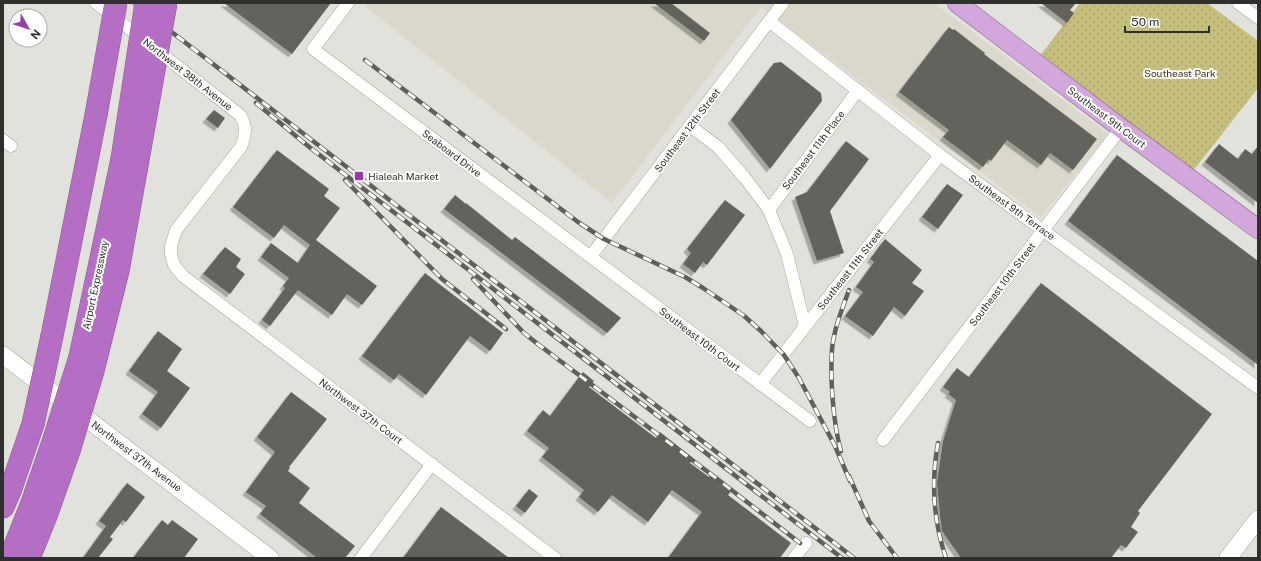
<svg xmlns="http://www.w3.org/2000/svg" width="1261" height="561" font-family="'Public Sans',sans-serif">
<defs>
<pattern id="park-dots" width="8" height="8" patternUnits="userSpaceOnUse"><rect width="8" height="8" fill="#c4bf7c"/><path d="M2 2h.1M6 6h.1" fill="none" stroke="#a9a46c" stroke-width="1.8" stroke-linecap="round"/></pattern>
<filter id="shadow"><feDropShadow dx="-3.5" dy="3.5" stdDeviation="0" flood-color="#0004"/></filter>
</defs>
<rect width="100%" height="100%" fill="#e2e2dc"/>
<!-- built -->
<path fill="#d9d8cb" d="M368,3H934L1108,134L1041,217L761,7L612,203L365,6Z"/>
<!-- park -->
<path fill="url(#park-dots)" d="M1080,3H1207L1258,41V88L1193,171L1040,56Z"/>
<!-- building -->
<g fill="#63625d" filter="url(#shadow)">
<path d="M224,3H331L292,54Z"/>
<path d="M654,3H671L710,33L704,41Z"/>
<path d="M1041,3H1076L1070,10L1074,13L1067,23Z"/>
<path d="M949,27L953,30L954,29L977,47L985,53L984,54L1097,139L1073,170L1050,153L1041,165L1007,140L991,161L989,159L983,167L943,137L949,130L899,92Z"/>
<path d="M781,62L821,93L822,101L770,169L731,120L774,63Z"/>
<path d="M214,110L225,118L218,128L206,119Z"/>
<path d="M846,141L869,159L830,211L844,253L817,261L795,197L807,192Z"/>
<path d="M1219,144L1238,159L1245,149L1252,154L1258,146V203L1205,162Z"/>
<path d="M277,150L329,189L324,196L340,208L316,240L377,286L362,305L347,294L332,315L298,290L270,326L262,320L285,288L283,286L289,278L261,257L271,243L298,263L310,245L284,225L274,238L233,207Z"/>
<path d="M1117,155L1258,261V365L1068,221Z"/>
<path d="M947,184L963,195L938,229L922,217Z"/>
<path d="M455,195L466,204V203L512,240L515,237L621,318L607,333L444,209Z"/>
<path d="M725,200L745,215L707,265L703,262L695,273L683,264L691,253L687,249Z"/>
<path d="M885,239L922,270L912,283L924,291L905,316L894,307L873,336L845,316L863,292L856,287L874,262L870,259Z"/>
<path d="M225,247L241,259L236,267L245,274L230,294L203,274Z"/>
<path d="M425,273L503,333L490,351L470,336L426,395L399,374L394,380L362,356Z"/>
<path d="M1041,283L1212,414L1138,511L1140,513L1131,527L1138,532L1126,548L1121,545L1111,558H961L942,531L940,516L937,483L943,441L956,400L948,394L950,392L943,387L957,368L969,377Z"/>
<path d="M158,331L182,349L167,371L190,388L161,428L142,414L158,392L129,371Z"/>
<path d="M583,372L594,381L589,387L656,438L660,432L693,458L690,463L709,477L713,473L733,489L728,495L791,543L780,558H668L702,512L672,490L648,522L612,495L598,512L579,497L584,490L542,457L549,448L527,431L543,410L550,416Z"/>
<path d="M291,392L327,419L289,467L290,468L288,471L310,488L299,503L355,546L345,558H317L260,514L266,506L246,492L275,452L257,437Z"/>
<path d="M127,483L145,497L126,522L123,520L110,537L113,539L98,558H83L106,526L99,521Z"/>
<path d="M529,489L538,496L525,513L516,506Z"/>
<path d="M441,507L509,558H403Z"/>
<path d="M162,520L168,525L172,520L198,539L184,558H133Z"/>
</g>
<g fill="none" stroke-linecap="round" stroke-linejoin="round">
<defs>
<g id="street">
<path d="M96,3L240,115C247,126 246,134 241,147L176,230L171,246V254L174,265L183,276L555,558"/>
<path d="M348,3L313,49L810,421"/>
<path d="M1238,3L1258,18"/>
<path d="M769,21L940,155L1258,388"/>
<path d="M690,126L718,147L745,178L769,210L787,254L805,326"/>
<path d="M3,140L11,146"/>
<path d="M769,210L858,90"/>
<path d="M591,256L783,3"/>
<path d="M760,384L940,155"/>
<path d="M883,440L1121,128"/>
<path d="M361,558L432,464"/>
<path d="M794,558L806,543"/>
</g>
<g id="secondary">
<path d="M3,355L270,558"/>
<path d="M1228,558L1258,519"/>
</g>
<path id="primary" d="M957,3L1121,128L1258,229"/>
<g id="highway">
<path d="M52,336L96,115"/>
<path d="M80,357L122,159"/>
<path d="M93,371L118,271L136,171"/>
<path d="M3,507L10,491L33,424"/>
<path d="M10,558L32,503L54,439"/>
<path d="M29,558L46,516L69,451"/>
</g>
</defs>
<!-- street casing -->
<use href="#street" stroke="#a5a59f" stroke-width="13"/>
<!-- secondary casing -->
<use href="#secondary" stroke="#a5a59f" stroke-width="18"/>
<!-- primary casing -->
<use href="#primary" stroke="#85588f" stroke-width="20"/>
<!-- highway casing -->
<use href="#highway" stroke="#85588f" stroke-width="23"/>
<!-- street -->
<use href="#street" stroke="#fff" stroke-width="12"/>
<!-- secondary -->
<use href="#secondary" stroke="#fff" stroke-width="17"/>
<!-- primary -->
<use href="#primary" stroke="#d2a8dc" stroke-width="19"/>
<!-- highway -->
<use href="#highway" stroke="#b46ec4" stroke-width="22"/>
<defs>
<g id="rail">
<path d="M134,3L854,558"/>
<path d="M365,60L578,222L604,239L685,277L703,288L743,315L761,331L784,355L799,378L835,446L850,481"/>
<path d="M256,103L308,146L842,558"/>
<path d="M345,180L442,279L506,329"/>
<path d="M473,279L524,333L539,345L716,478L800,543"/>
<path d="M938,443C931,482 933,520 946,558"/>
<path d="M841,451C833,423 830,378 832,349C834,329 842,309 849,290"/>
<path d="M849,476L869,521L897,558"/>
</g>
</defs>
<!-- rail casing -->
<use href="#rail" stroke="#5f5f5c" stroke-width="4.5"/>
<!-- rail -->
<use href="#rail" stroke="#fffffe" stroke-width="3" stroke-dasharray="9" stroke-linecap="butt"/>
<defs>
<g id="highway-bridge">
<path d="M96,115L116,3"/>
<path d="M122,159L146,3"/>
<path d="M136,171L166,3"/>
<path d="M33,424L52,336"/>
<path d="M54,439L80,357"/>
<path d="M69,451L93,371"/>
</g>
</defs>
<!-- highway-bridge casing -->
<use href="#highway-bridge" stroke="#85588f" stroke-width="23" stroke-linecap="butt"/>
<!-- highway-bridge -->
<use href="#highway-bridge" stroke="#b46ec4" stroke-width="22"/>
</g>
<!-- markers -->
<rect fill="#953ca8" stroke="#fffffe" stroke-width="1.5" x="354" y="171" width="10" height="10" rx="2"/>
<g text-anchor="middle" stroke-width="4" stroke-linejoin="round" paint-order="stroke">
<!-- park labels -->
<g font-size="10" fill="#393717" stroke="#fffffe">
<text x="1180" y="77">Southeast Park</text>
</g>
<!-- street labels -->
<g font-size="10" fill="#2f2f2d" stroke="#fffffe">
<text transform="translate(188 74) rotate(38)" y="4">Northwest 38th Avenue</text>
<text transform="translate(1107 117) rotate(37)" y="4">Southeast 9th Court</text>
<text transform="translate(687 130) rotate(-53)" y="4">Southeast 12th Street</text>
<text transform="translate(813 150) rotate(-53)" y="4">Southeast 11th Place</text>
<text transform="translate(452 153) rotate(37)" y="4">Seaboard Drive</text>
<text transform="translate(1012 207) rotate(36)" y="4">Southeast 9th Terrace</text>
<text transform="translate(850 269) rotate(-52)" y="4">Southeast 11th Street</text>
<text transform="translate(1002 284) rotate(-53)" y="4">Southeast 10th Street</text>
<text transform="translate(95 285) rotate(-78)" y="4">Airport Expressway</text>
<text transform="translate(700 339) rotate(37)" y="4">Southeast 10th Court</text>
<text transform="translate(361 411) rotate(37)" y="4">Northwest 37th Court</text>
<text transform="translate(137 456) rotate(37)" y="4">Northwest 37th Avenue</text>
</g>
<!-- poi labels -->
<g font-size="10" fill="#2f2f2d" stroke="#fffffe" text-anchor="start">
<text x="368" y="180">Hialeah Market</text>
</g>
</g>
<!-- border -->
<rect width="1261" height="561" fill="none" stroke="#2f2f2d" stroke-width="8"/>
<!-- north arrow -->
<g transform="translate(28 28) rotate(129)"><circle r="19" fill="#fffffe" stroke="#acacaa"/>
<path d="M0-3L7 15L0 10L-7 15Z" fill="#953ca8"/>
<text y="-6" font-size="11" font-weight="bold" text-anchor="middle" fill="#2f2f2d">N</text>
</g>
<!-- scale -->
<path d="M1125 26v6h84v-6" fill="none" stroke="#2f2f2d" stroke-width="2"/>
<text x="1131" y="26" font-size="12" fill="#2f2f2d" stroke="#fffffe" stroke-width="3" paint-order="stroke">50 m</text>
</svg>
